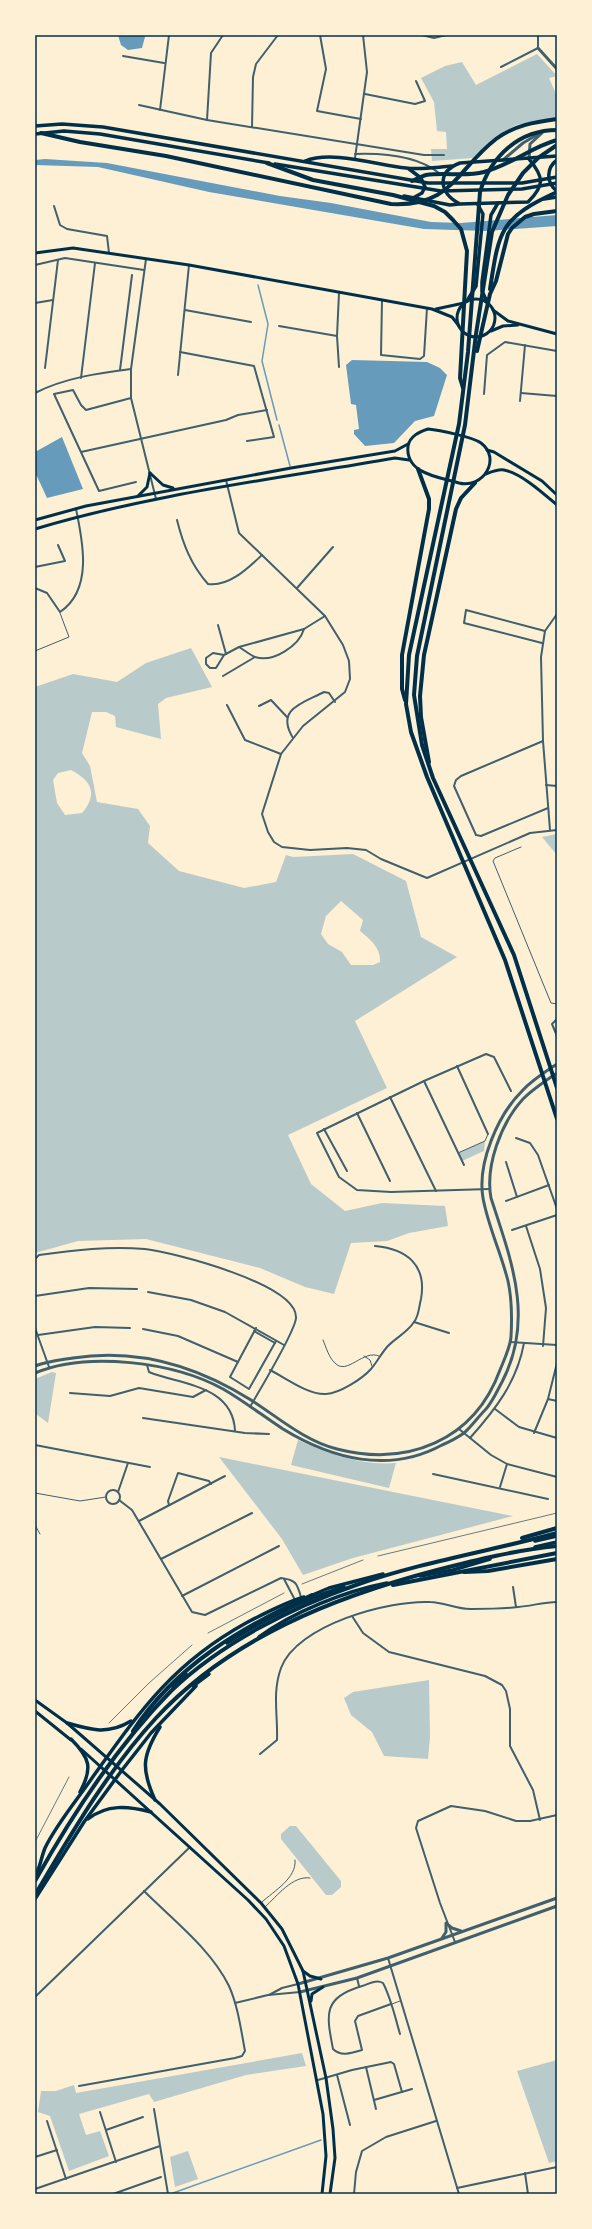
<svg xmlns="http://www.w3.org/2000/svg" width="592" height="2229" font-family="'PT Sans',sans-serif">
<rect width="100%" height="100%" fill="#fdf0d5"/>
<!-- green -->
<g fill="#b9caca" fill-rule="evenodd">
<path d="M537,54L557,76L549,78L557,96V118L516,125L492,140L473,158L432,161L431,149H447L446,132L437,131L434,102L421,78L445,66L462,62L476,85Z"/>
<path d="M191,648L212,687L166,698L158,704L161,739L116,727L115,716L106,712H92L82,753L90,766L97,802L138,809L150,826L148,843L179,871L244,888L276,882L286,855L293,857L353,854L406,881L421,937L457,957L355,1021L387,1088L288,1135L311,1184L345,1211L382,1203L445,1206L448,1226L409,1233L387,1241L351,1243L334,1294L305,1287L260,1268L146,1239L78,1241L35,1253V687L73,674L117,682L146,663ZM71,770C92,781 98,794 82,813L65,815L57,803L53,780L58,773ZM341,901L363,920L360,931C370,939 381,948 380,962L373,965H351L342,952L328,944L321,934L326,916Z"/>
<path d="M557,834V855L542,837Z"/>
<path d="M485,1141L484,1151L462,1161L458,1153Z"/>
<path d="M52,1372L56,1373L48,1423L35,1413V1379Z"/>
<path d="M298,1440C328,1454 362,1466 396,1463L389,1488L291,1465Z"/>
<path d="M219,1457L513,1516L353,1558L303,1575L282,1539Z"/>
<path d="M429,1680L430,1737L428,1759L384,1756L372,1732L351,1715L344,1698L353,1692Z"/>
<path d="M290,1826H296L341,1881V1887L332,1895H326L281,1839V1834Z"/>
<path d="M302,2053L306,2066L246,2075L154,2102L149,2094L79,2114L86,2135L100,2131L109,2156L69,2171L50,2116L38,2112L41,2091H56L74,2085L76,2093Z"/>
<path d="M557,2060V2161L549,2163L517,2071Z"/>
<path d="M188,2151L198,2179L175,2187L170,2157Z"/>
</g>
<!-- water -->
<g fill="#669bbc">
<path d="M118,35H143L145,37L142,48L128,50L121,45Z"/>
<path d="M45,159L107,163L280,196L331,203L431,222L461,223L557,215V226L486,231L424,229L209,192L98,167L35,165V160Z"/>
<path d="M352,360L427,362L440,368L447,375L434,416L415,421L394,443L365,446L354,434V430L359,429L356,405L351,404L346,365Z"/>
<path d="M62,437L83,489L47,498L35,472V452Z"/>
</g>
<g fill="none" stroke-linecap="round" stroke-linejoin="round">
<!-- stream -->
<g stroke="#669bbc" stroke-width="1.5">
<path d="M258,285L268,324L262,361L277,420"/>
<path d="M279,425L290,466"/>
<path d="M173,2193L321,2140"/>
</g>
<!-- service -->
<g stroke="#3f606c" stroke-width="1">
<path d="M35,651L69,637L60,613"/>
<path d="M521,847L495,858L493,861L551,1003L557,1004"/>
<path d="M458,1153L485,1141L488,1134"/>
<path d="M323,1340C326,1347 329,1358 335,1363C347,1376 363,1349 379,1356"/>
<path d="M364,1356L370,1360L372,1366"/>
<path d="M35,1493L80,1501L106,1497"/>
<path d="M35,1525L40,1534"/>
<path d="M262,1902C274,1891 297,1878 295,1860"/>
<path d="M265,1907C277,1896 293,1875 310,1878"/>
<path d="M392,2004L400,2001"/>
</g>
<!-- minor -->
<g stroke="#3f606c" stroke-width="2">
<path d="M320,35L326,69L317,111L361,119"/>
<path d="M422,35L434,38L446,35"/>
<path d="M123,56L164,63"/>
<path d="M501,67L538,48V35"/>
<path d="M365,94L415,104L425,101L416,81"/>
<path d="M139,105L207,120L424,155H444"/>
<path d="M160,110L169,35"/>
<path d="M207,120L211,53L223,35"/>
<path d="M252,127L253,77L256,64L278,35"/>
<path d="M355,154C383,153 416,155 439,173"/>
<path d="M355,158L367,72L363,35"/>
<path d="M54,206L60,225L67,229L107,236L109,253"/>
<path d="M146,259L131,369V398L156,499"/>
<path d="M35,265L65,258L144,270"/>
<path d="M382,300L381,355L420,359L424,356L427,308"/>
<path d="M35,303L53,300"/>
<path d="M185,310L251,322"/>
<path d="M279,326L337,336"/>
<path d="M180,352L254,366L274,437L247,441"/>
<path d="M339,367L337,336L339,293"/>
<path d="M45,368L58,260"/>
<path d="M120,370L132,275"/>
<path d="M178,375L189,265"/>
<path d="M81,378L95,263"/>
<path d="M35,393C64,378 99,373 131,369"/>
<path d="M521,393L557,396"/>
<path d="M484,394L487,355L505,342L557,351"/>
<path d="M131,398L86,410L81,405L73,390L54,394L99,491L136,482"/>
<path d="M520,401L525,345"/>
<path d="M81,452L226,420L238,415L267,410"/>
<path d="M226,480L239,533L325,616L343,645L349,661L350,679L345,692L303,726L281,754L262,814L268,832L274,842L282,847L310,850L347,848L366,850L381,859L427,878L530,833L557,830"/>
<path d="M177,520C183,544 191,565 208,584C229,587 248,568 262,555"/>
<path d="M35,567L65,561L58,545"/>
<path d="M35,588L47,593L60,612C93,590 83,542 76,509"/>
<path d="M297,588L333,547"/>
<path d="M218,625L226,654"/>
<path d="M542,643L464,623L466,610L545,631"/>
<path d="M239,647C244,650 250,655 255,657C273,663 299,646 304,629"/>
<path d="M224,655L213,653L206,658V664L210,668H216L224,655L239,647L304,629L325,616"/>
<path d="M223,676L255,657"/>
<path d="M227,705L245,740L281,754"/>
<path d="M259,706L271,700L287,717"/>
<path d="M293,738C275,709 303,703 324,692L329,693L335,702"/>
<path d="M543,741L461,776L456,780L454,786L476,835L481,836L548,808"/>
<path d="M546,785L557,786"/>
<path d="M550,830L543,741L541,657L545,631L557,614"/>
<path d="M557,1019L552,1024L557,1036"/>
<path d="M457,1066L488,1134"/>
<path d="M424,1081L464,1165"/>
<path d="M390,1097L436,1191"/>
<path d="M357,1113L390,1181"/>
<path d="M324,1129L347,1171"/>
<path d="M516,1138L530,1143L538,1155L557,1209"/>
<path d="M506,1162L517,1197"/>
<path d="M489,1189L391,1192L357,1190L339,1177L317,1133L424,1081L486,1054L494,1057L511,1091"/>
<path d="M506,1201L549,1185"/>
<path d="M526,1226L540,1269L546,1308L543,1346"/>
<path d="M512,1230L557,1215"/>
<path d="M35,1259L39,1255C75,1250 109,1246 145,1249C172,1252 298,1284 296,1318C295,1332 259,1391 250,1407"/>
<path d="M148,1292L191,1300L225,1312L284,1345"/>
<path d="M35,1296L89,1288L137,1289"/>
<path d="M414,1322L449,1333"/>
<path d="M35,1328L49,1367"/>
<path d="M256,1328L230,1377L249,1389L276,1341"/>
<path d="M143,1329L178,1336L238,1362"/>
<path d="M254,1331L275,1343"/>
<path d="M38,1335L95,1327L130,1328"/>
<path d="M510,1342L557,1345"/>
<path d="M147,1365L149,1372C181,1385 233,1385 235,1431"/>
<path d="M270,1370C286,1378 308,1395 326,1394C340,1393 362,1379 371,1369C377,1362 381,1354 387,1347C395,1338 407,1333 414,1322C419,1316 419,1306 421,1299C427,1265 407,1249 375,1246"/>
<path d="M70,1393L110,1396L139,1388L193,1397L206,1390"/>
<path d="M548,1399L557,1401"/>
<path d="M495,1409L519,1427L557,1438"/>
<path d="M143,1418L245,1433L269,1434"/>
<path d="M459,1429L491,1455L507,1464L557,1477"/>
<path d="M534,1433L548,1399L557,1363"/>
<path d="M470,1438C495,1410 517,1382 524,1343"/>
<path d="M35,1445L150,1467"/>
<path d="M433,1474L548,1499"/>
<path d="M500,1487L507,1464"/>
<circle cx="113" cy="1497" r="7"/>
<path d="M118,1492L128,1463"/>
<path d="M119,1500L132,1510L192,1612L205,1615L281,1578C296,1580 297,1583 301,1597"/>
<path d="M169,1505L168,1501L178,1473L209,1481L211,1484"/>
<path d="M139,1521L225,1476"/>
<path d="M161,1559L252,1513"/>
<path d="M284,1579L295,1600"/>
<path d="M513,1587L516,1607"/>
<path d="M182,1596L279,1546"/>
<path d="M352,1616L363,1633L389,1652L485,1676L502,1685L506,1691L510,1709V1746L533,1790L540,1820"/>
<path d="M260,1754L277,1740C278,1715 272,1693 281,1668C297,1625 388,1600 430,1602C444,1602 458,1610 472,1609C487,1609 503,1609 518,1607C531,1606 544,1602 557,1602"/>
<path d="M455,1942L440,1903L416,1828L418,1821L451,1806L485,1811L516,1821H530L557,1815"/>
<path d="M388,1958L459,2194"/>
<path d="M357,1978L359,1986"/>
<path d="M269,1995L282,1988L298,1984"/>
<path d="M35,1997L190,1847"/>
<path d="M235,2003L268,1995L300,1992"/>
<path d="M391,2004L358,2016L355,2021L362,2050C352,2053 341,2057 333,2049C326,2013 323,1998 362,1986C369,1984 376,1979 383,1983C391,1998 395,2017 400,2034"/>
<path d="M366,2067L376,2109"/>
<path d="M337,2075L350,2125"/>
<path d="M318,2080L352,2070L391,2062L394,2064L402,2092"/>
<path d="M79,2086L235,2058L242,2056L245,2051C241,2030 238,2006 229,1986C211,1949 173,1920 144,1891"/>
<path d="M374,2100L412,2089"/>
<path d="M154,2109L168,2194"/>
<path d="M100,2112L116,2162"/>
<path d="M47,2121L66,2179"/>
<path d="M106,2130L143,2117"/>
<path d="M35,2157L57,2150"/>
<path d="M525,2173L528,2194"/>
<path d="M457,2188L557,2167"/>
<path d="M35,2189L160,2146"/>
<path d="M113,2194L161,2177"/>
<path d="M354,2194L356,2172L362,2151L386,2137L436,2121"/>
</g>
<!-- tertiary -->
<g stroke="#3f606c" stroke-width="3">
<path d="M538,48L557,69"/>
<path d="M529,159L530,144L542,133"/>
<path d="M503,160L523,143L540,133"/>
<path d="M35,1366C48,1361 60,1360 73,1358C136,1348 197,1366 251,1400C279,1418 305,1441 337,1449C407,1467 474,1441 500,1370C504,1360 510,1348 511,1337C512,1319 512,1299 508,1281C501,1253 488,1226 483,1198C477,1163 498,1115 522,1091C532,1080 545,1072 557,1064"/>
<path d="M35,1373C87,1351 174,1362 223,1389C244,1401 263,1416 283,1429C332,1459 389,1474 442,1445C449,1442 457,1438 464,1433C472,1426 478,1417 486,1409C493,1401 497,1391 502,1382C535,1319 511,1260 491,1198C485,1166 501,1123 523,1099C533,1089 545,1081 557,1073"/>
<path d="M447,1924L452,1928L461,1931"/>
<path d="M442,1938L446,1932V1923"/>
<path d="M298,1984L388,1958L557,1898"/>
<path d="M300,1992L357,1978L557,1906"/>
</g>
<!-- secondary -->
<g stroke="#003049" stroke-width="3">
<path d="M35,253L73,248L189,265L432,309L452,317L459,326"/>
<circle cx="476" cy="318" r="19"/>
<path d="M436,309L464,303"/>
<path d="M493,310L508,321L557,334"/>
<path d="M491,331L503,326L518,325"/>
<path d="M428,429C439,430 473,437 481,443C502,459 483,489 459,483C439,477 405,474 408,446C410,436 419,432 428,429Z"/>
<path d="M487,450L494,452L542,481L557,495"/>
<path d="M150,473L163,485L173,488"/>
<path d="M486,474C491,472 498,469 504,470C521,473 544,494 557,505"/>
<path d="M138,496L147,487L150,473"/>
<path d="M35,520L86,506L291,468L395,451L408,444"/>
<path d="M35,529C152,494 275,479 395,458L409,460"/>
<path d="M35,1700L67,1723L160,1804L261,1903L282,1929L303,1971L326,2078L333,2129L335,2158L330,2194"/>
<path d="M35,1711L71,1740"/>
<path d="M81,1749L248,1900L266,1919L284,1946L298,1984L323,2114L326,2156L322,2194"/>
<path d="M303,1971L310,1976L321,1979"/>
<path d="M311,2001L312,1994L323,1987"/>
</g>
<!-- primary -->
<g stroke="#003049" stroke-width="3.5">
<path d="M535,1541L557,1536"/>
<path d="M535,1547L557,1542"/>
<path d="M420,1576L453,1570L490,1559"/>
<path d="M310,1596L329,1588L383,1574"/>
<path d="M259,1637C293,1612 345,1591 387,1583"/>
<path d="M227,1643C264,1620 303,1599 344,1587"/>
<path d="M193,1686L209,1674"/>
<path d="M173,1687L186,1674"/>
<path d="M67,1723C91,1730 108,1735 131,1721"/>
<path d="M71,1739C90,1758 93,1768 80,1792"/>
<path d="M155,1800C141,1769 142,1756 160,1727"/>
<path d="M88,1819C107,1804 128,1806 151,1812"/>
<path d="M35,1877C40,1868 41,1858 45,1848C56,1825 77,1800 92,1778C140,1711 172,1664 246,1623C265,1613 284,1603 304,1597"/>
<path d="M35,1899L84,1822L122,1770L151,1733L196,1686"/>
</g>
<!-- trunk -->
<g stroke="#003049" stroke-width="3.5">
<path d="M35,126L62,124L103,127L428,183H522L557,177"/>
<path d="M35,134L64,131L100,134L269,163"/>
<path d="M529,159C544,177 545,185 528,202L460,204C439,193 436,172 460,163L557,156"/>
<path d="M557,160C546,168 546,183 557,191"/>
<path d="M305,161C332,150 377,165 406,168C421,170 437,167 452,166"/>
<path d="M275,164L441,191L522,189L557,183"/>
<path d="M409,169L421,178L425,187L422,193L413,198"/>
<path d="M404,196L450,205L459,204"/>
<path d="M544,199L557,197"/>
<path d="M467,301L476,286L483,214L478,205"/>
<path d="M488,304L482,291V282L491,215L498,203"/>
</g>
<!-- motorway -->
<g stroke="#003049" stroke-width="4">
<path d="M557,130C519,130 491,156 480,192L468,352L459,424L409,655L406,704L411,732L427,777L505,960L557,1119"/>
<path d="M41,133L80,142L166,156L391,204C452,207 456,170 496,139C515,125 535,122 557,119"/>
<path d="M557,145L538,158L523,173L508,195L492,232L476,334L465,425L417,656L414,695L422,745L433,778L514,955L557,1088"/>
<path d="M267,163L313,180L393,195L434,206L445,212L453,220L461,229L467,251L460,378L463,388"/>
<path d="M412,181C417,179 422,176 426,175C446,172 465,177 484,172C511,165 531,147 557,140"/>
<path d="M490,289C499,230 500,218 557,192"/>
<path d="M477,351L490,294L496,281L508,234L512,228L525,217L534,214L557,211"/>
<path d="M405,700L402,689V655L429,509V499L418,469"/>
<path d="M429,762L421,717L420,696L424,655L456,509L461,498L475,483"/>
<path d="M522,1538L557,1528"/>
<path d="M464,1572L488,1571L557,1559"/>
<path d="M393,1585L557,1553"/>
<path d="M133,1731C176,1665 242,1627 312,1595"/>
<path d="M35,1881C72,1815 118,1745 171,1691C220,1644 292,1607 356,1585C422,1562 490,1551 557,1533"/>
<path d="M35,1895C71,1834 108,1770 156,1718C230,1638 334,1597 437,1570C476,1560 516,1550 557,1546"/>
</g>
<!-- tram -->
<g stroke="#657d81" stroke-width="1">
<path d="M378,1556L557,1513"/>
<path d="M302,1584L363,1560"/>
<path d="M208,1633L284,1593"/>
<path d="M109,1723L149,1683L192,1645"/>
<path d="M35,1842L69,1777"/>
</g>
</g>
<!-- border -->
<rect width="592" height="2229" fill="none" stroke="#fdf0d5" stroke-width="72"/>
<rect x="36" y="36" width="520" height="2157" fill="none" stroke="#003049" stroke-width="1.5"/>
</svg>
